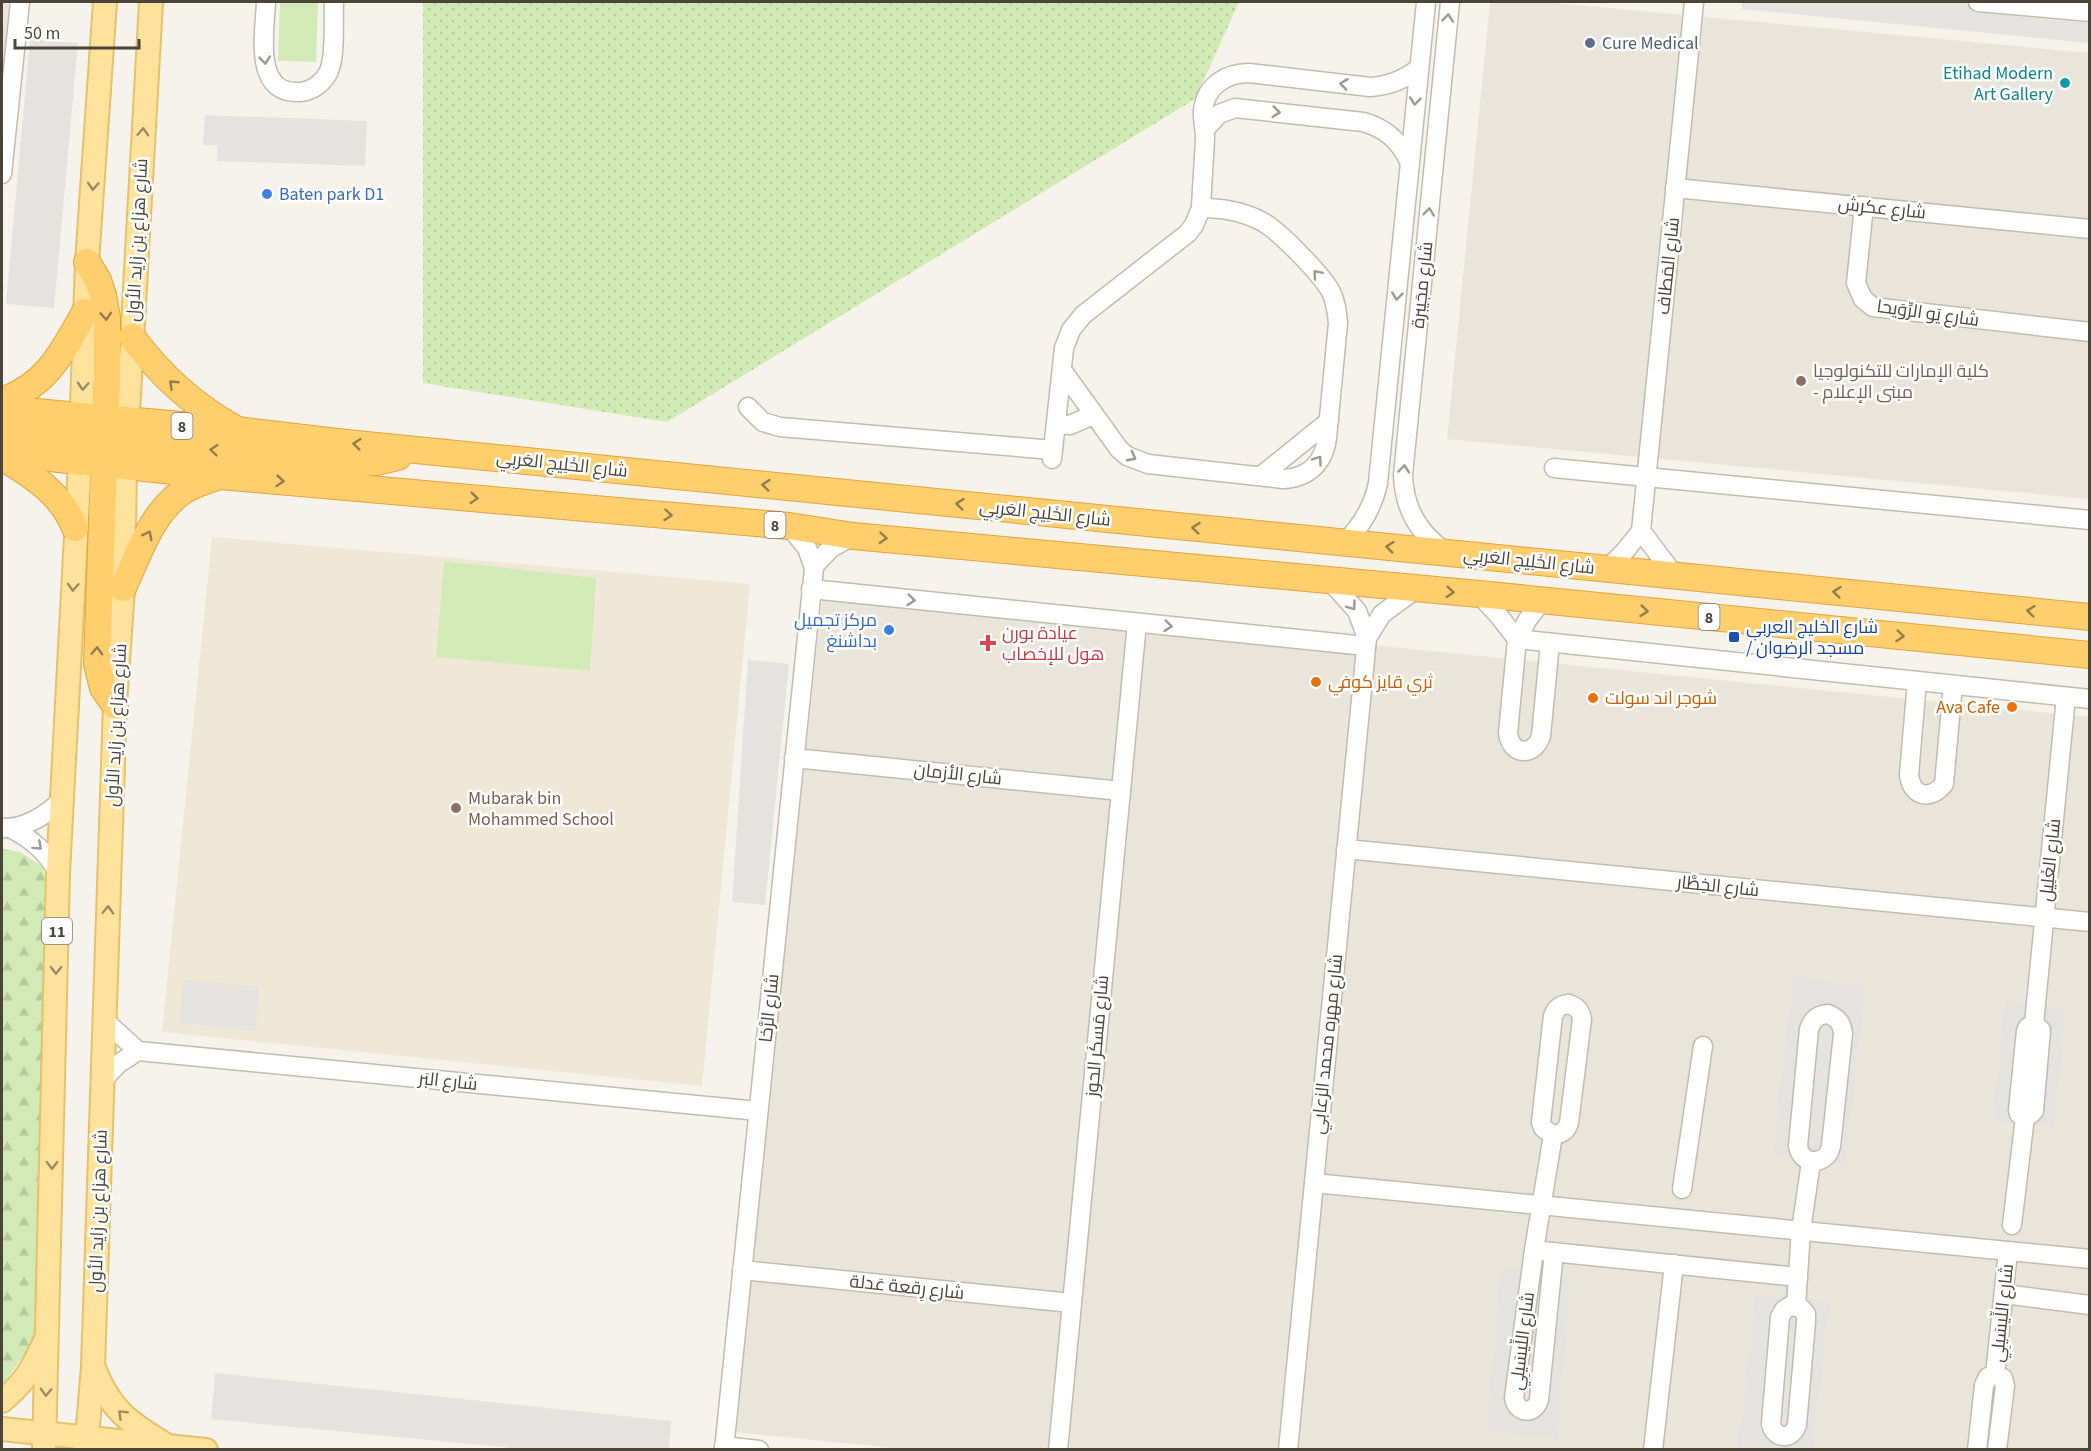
<svg xmlns="http://www.w3.org/2000/svg" width="2091" height="1451" font-family="'Source Sans 3',Cairo,sans-serif">
<defs>
<pattern id="forest-firs" width="22" height="20" patternUnits="userSpaceOnUse" patternTransform="scale(1.5)"><rect width="22" height="20" fill="#d2eab5"/><path d="M5 1l3.5 6h-7zM16 11l3.5 6h-7z" fill="#b6ca9c"/></pattern>
<pattern id="park-dots" width="8" height="8" patternUnits="userSpaceOnUse" patternTransform="scale(1.5)"><rect width="8" height="8" fill="#d2eab5"/><path d="M2 2h.1M6 6h.1" fill="none" stroke="#b6ca9c" stroke-width="1.8" stroke-linecap="round"/></pattern>
</defs>
<rect width="100%" height="100%" fill="#f6f3ec"/>
<!-- residential -->
<g fill="#eae5da">
<path d="M2,2H9L2,93Z"/>
<path d="M1490,2H1545L2089,53V499L1447,439Z"/>
<path d="M823,590L2089,717V1449L913,1450L734,1432Z"/>
</g>
<!-- education -->
<path fill="#efe8d6" d="M212,537L750,584L702,1086L162,1032Z"/>
<!-- forest -->
<path fill="url(#forest-firs)" d="M2,849L20,852L43,867L49,893L35,1340L2,1385Z"/>
<!-- park -->
<path fill="url(#park-dots)" d="M423,2H1239L1195,99L667,422L423,383Z"/>
<!-- garden -->
<g fill="#d2eab5">
<path d="M280,2H318L316,62L278,61Z"/>
<path d="M444,561L596,578L590,671L436,657Z"/>
</g>
<!-- parking -->
<g fill="#e5e3e0">
<path d="M1742,2H1974V12L2089,23V43L1742,9Z"/>
<path d="M30,39L78,43L54,308L6,304Z"/>
<path d="M205,115L367,121L365,166L217,161V145H203Z"/>
<path d="M748,660L789,664L765,905L732,902Z"/>
<path d="M1793,976L1866,986L1845,1165L1772,1155Z"/>
<path d="M183,979L259,987L256,1031L179,1023Z"/>
<path d="M2005,1001L2066,1007L2055,1126L1992,1122Z"/>
<path d="M1501,1267L1571,1274L1558,1439L1486,1432Z"/>
<path d="M1756,1295L1830,1302L1813,1449L1737,1450Z"/>
<path d="M215,1373L671,1421L669,1449H522L211,1419Z"/>
</g>
<g fill="none" stroke-linecap="round" stroke-linejoin="round">
<defs>
<g id="minor">
<path d="M266,2C265,31 252,95 300,92C313,91 324,82 329,71C336,54 333,21 334,2"/>
<path d="M1978,2L2090,12"/>
<path d="M1205,129L1219,114L1235,108L1363,122C1385,128 1399,140 1409,161"/>
<path d="M2,174L20,2"/>
<path d="M1675,188L2090,229"/>
<path d="M1864,206L1856,283L1863,299L1873,307L2090,332"/>
<path d="M1062,370L1119,449L1127,456L1148,464L1283,479C1308,478 1324,463 1327,438L1338,323C1337,312 1336,302 1331,292C1322,275 1276,227 1259,220C1241,211 1221,208 1201,208"/>
<path d="M748,407L763,422L780,427L1053,450"/>
<path d="M1056,424L1070,425L1093,415"/>
<path d="M1052,459L1064,348L1071,330L1083,315L1188,233L1194,225L1201,208C1202,185 1204,161 1205,138C1205,128 1202,119 1203,110C1206,85 1227,73 1249,73L1370,87C1389,86 1404,80 1419,68"/>
<path d="M1554,468L2090,520"/>
<path d="M1261,476L1329,421"/>
<path d="M1641,531L1675,576"/>
<path d="M1344,543C1362,526 1373,507 1378,483L1426,2"/>
<path d="M1446,552C1419,534 1404,508 1403,475L1450,2"/>
<path d="M814,566L831,548L853,536"/>
<path d="M1607,569L1625,551L1641,531L1694,2"/>
<path d="M811,589L1366,646"/>
<path d="M1479,594L1499,616L1517,639"/>
<path d="M1542,601L1528,619L1517,639L1508,733C1511,756 1534,757 1541,736L1550,643"/>
<path d="M1367,638L1382,614L1416,589"/>
<path d="M1517,639L2090,699"/>
<path d="M1917,681L1909,775C1912,797 1930,801 1944,784L1953,685"/>
<path d="M794,758L1121,791"/>
<path d="M2,828C25,829 46,815 62,800"/>
<path d="M10,828C32,839 46,852 58,872"/>
<path d="M1346,849L2090,922"/>
<path d="M1569,1004C1577,1007 1580,1010 1582,1019L1569,1123C1566,1131 1562,1134 1553,1135L1543,1128L1541,1122L1553,1016C1556,1008 1560,1005 1569,1004Z"/>
<path d="M1828,1014C1838,1018 1842,1023 1843,1034L1831,1146C1827,1166 1801,1166 1798,1146L1809,1029C1813,1019 1817,1015 1828,1014Z"/>
<path d="M104,1020L138,1051L758,1111"/>
<path d="M2034,1024L2066,697"/>
<path d="M2034,1024L2041,1030L2034,1111L2031,1114L2025,1117L2019,1114L2018,1110L2026,1031L2028,1027Z"/>
<path d="M102,1081L118,1064L138,1051"/>
<path d="M1553,1135L1534,1250L1514,1398C1517,1414 1534,1415 1539,1400L1554,1252"/>
<path d="M1314,1183L2090,1259"/>
<path d="M1682,1189L1703,1046"/>
<path d="M2012,1225L2025,1117"/>
<path d="M1542,1251L1798,1277"/>
<path d="M742,1270L1072,1303"/>
<path d="M2004,1294L2090,1305"/>
<path d="M1790,1306L1801,1308L1806,1314V1322L1797,1425C1792,1440 1775,1440 1771,1424L1780,1317L1784,1310Z"/>
<path d="M1796,1306L1801,1230L1811,1162"/>
<path d="M1995,1375L2008,1251"/>
<path d="M724,1446L759,1450"/>
<path d="M724,1450L814,568L807,548L789,526"/>
<path d="M1058,1450L1137,623"/>
<path d="M1288,1450L1367,638L1357,611L1329,580"/>
<path d="M1653,1450L1674,1264"/>
<path d="M1977,1450L1984,1385L1988,1377L1995,1375L2003,1378L2005,1386L1997,1450"/>
</g>
<g id="major">
<path d="M94,1368C110,1409 127,1421 163,1443"/>
<path d="M2,1401C27,1380 31,1370 45,1341"/>
<path d="M2,1429L206,1450"/>
<path d="M44,1450L58,872L80,462L87,262L105,2"/>
<path d="M86,1450L93,1367L115,705L123,588L125,466L151,2"/>
</g>
<g id="highway">
<path d="M87,262L98,280L103,295L107,318V383L104,435"/>
<path d="M132,337C160,375 193,405 234,428"/>
<path d="M2,401C48,384 62,353 85,312"/>
<path d="M2,409L237,430L346,443L2090,617"/>
<path d="M2,432L99,440L115,434"/>
<path d="M101,447L104,464L97,664L103,688L115,705"/>
<path d="M2,453L221,476L789,526L853,536L1479,594L2090,655"/>
<path d="M2,457C32,475 62,494 75,528"/>
<path d="M80,462L106,448L126,444L360,463L377,462L398,457"/>
<path d="M123,588C138,556 151,513 182,492C193,484 205,481 217,477"/>
</g>
</defs>
<!-- minor casing -->
<use href="#minor" stroke="#c2bbae" stroke-width="21"/>
<!-- major casing -->
<use href="#major" stroke="#e6c16a" stroke-width="26"/>
<!-- highway casing -->
<use href="#highway" stroke="#e0a43c" stroke-width="28"/>
<!-- minor -->
<use href="#minor" stroke="#fff" stroke-width="18"/>
<!-- major -->
<use href="#major" stroke="#ffe39c" stroke-width="22"/>
<!-- highway -->
<use href="#highway" stroke="#ffcf6e" stroke-width="26"/>
</g>
<!-- one-way arrows -->
<defs><path id="oneway-chevron" d="M-2-3.5L2.5 0L-2 3.5" fill="none" stroke-width="1.6" stroke-linecap="round" stroke-linejoin="round" transform="scale(1.5)"/></defs>
<g stroke="#9c9892">
<use href="#oneway-chevron" transform="translate(1448 18) rotate(-84)"/>
<use href="#oneway-chevron" transform="translate(265 60) rotate(84)"/>
<use href="#oneway-chevron" transform="translate(1344 84) rotate(-173)"/>
<use href="#oneway-chevron" transform="translate(1415 101) rotate(96)"/>
<use href="#oneway-chevron" transform="translate(1276 112) rotate(6)"/>
<use href="#oneway-chevron" transform="translate(1429 212) rotate(-84)"/>
<use href="#oneway-chevron" transform="translate(1317 274) rotate(-131)"/>
<use href="#oneway-chevron" transform="translate(1397 296) rotate(96)"/>
<use href="#oneway-chevron" transform="translate(1132 457) rotate(28)"/>
<use href="#oneway-chevron" transform="translate(1318 460) rotate(-54)"/>
<use href="#oneway-chevron" transform="translate(1404 469) rotate(-85)"/>
<use href="#oneway-chevron" transform="translate(911 600) rotate(6)"/>
<use href="#oneway-chevron" transform="translate(1352 606) rotate(54)"/>
<use href="#oneway-chevron" transform="translate(1168 626) rotate(6)"/>
<use href="#oneway-chevron" transform="translate(38 846) rotate(42)"/>
</g>
<g stroke="#9c8c66">
<use href="#oneway-chevron" transform="translate(143 132) rotate(-87)"/>
<use href="#oneway-chevron" transform="translate(93 186) rotate(94)"/>
<use href="#oneway-chevron" transform="translate(83 386) rotate(93)"/>
<use href="#oneway-chevron" transform="translate(73 587) rotate(93)"/>
<use href="#oneway-chevron" transform="translate(108 910) rotate(-88)"/>
<use href="#oneway-chevron" transform="translate(56 970) rotate(91)"/>
<use href="#oneway-chevron" transform="translate(52 1165) rotate(91)"/>
<use href="#oneway-chevron" transform="translate(46 1392) rotate(92)"/>
<use href="#oneway-chevron" transform="translate(122 1414) rotate(-136)"/>
</g>
<g stroke="#937c4e">
<use href="#oneway-chevron" transform="translate(106 316) rotate(86)"/>
<use href="#oneway-chevron" transform="translate(173 384) rotate(-137)"/>
<use href="#oneway-chevron" transform="translate(357 444) rotate(-174)"/>
<use href="#oneway-chevron" transform="translate(214 450) rotate(-175)"/>
<use href="#oneway-chevron" transform="translate(280 481) rotate(5)"/>
<use href="#oneway-chevron" transform="translate(766 485) rotate(-174)"/>
<use href="#oneway-chevron" transform="translate(474 498) rotate(5)"/>
<use href="#oneway-chevron" transform="translate(960 504) rotate(-174)"/>
<use href="#oneway-chevron" transform="translate(668 515) rotate(5)"/>
<use href="#oneway-chevron" transform="translate(1196 528) rotate(-174)"/>
<use href="#oneway-chevron" transform="translate(148 535) rotate(-63)"/>
<use href="#oneway-chevron" transform="translate(883 538) rotate(5)"/>
<use href="#oneway-chevron" transform="translate(1390 547) rotate(-174)"/>
<use href="#oneway-chevron" transform="translate(1450 592) rotate(5)"/>
<use href="#oneway-chevron" transform="translate(1837 592) rotate(-174)"/>
<use href="#oneway-chevron" transform="translate(1644 611) rotate(6)"/>
<use href="#oneway-chevron" transform="translate(2031 611) rotate(-174)"/>
<use href="#oneway-chevron" transform="translate(1900 636) rotate(6)"/>
<use href="#oneway-chevron" transform="translate(97 651) rotate(-88)"/>
</g>
<!-- markers -->
<circle fill="#5c6f8a" stroke="#fff" stroke-width="2" cx="1590" cy="43" r="6"/>
<circle fill="#0f9aa8" stroke="#fff" stroke-width="2" cx="2065" cy="83" r="6"/>
<g fill="#3f7fe0" stroke="#fff" stroke-width="2">
<circle cx="267" cy="194" r="6"/>
<circle cx="889" cy="630" r="6"/>
</g>
<g fill="#8d6e63" stroke="#fff" stroke-width="2">
<circle cx="1801" cy="381" r="6"/>
<circle cx="456" cy="808" r="6"/>
</g>
<rect fill="#1a4fb4" stroke="#fff" stroke-width="2" x="1728" y="631" width="12" height="12" rx="3"/>
<path fill="#e0444e" stroke="#fff" stroke-width="2" d="M985 634h6v6h6v6h-6v6h-6v-6h-6v-6h6z"/>
<g fill="#e8710a" stroke="#fff" stroke-width="2">
<circle cx="1316" cy="682" r="6"/>
<circle cx="1593" cy="698" r="6"/>
<circle cx="2012" cy="707" r="6"/>
</g>
<g text-anchor="middle" stroke-width="5" stroke-linejoin="round" paint-order="stroke">
<!-- shield labels -->
<g fill="#fff" stroke="#817c74" stroke-width="1.5">
<rect x="171.5" y="413" width="21" height="26" rx="4.5"/>
<rect x="764.5" y="512" width="21" height="26" rx="4.5"/>
<rect x="1698.5" y="604" width="21" height="26" rx="4.5"/>
<rect x="42" y="918" width="30" height="26" rx="4.5"/>
</g>
<g font-size="16" font-weight="bold" fill="#4b4439">
<text x="182" y="432">8</text>
<text x="775" y="531">8</text>
<text x="1709" y="623">8</text>
<text x="57" y="937">11</text>
</g>
<!-- service labels -->
<g font-size="18" fill="#4e5e75" stroke="#fff" text-anchor="start">
<text x="1602" y="49">Cure Medical</text>
</g>
<!-- culture labels -->
<g font-size="18" fill="#0d838f" stroke="#fff" text-anchor="end">
<text x="2053" y="79">Etihad Modern<tspan x="2053" dy="21">Art Gallery</tspan></text>
</g>
<!-- shop labels -->
<g font-size="18" fill="#366cbe" stroke="#fff" text-anchor="start">
<text x="279" y="200">Baten park D1</text>
<text x="877" y="626" text-anchor="end">مركز تجميل<tspan x="877" dy="21">بداشنغ</tspan></text>
</g>
<!-- street labels -->
<g font-size="18" fill="#4b4439" stroke="#fff">
<text transform="translate(1882 208) rotate(6)" y="6">شارع عكرش</text>
<text transform="translate(137 240) rotate(-87)" y="6">شارع هزاع بن زايد الأول</text>
<text transform="translate(1668 266) rotate(-84)" y="6">شارع المَطاف</text>
<text transform="translate(1422 285) rotate(-84)" y="6">شارع مجَيبرة</text>
<text transform="translate(1928 313) rotate(8)" y="6">شارع يَو الرِّوَيحا</text>
<text transform="translate(562 464) rotate(6)" y="6">شارع الخَلِيج العَربِي</text>
<text transform="translate(1045 513) rotate(6)" y="6">شارع الخَلِيج العَربِي</text>
<text transform="translate(1529 561) rotate(6)" y="6">شارع الخَلِيج العَربِي</text>
<text transform="translate(116 725) rotate(-87)" y="6">شارع هزاع بن زايد الأول</text>
<text transform="translate(958 774) rotate(6)" y="6">شارع الأزمان</text>
<text transform="translate(2050 860) rotate(-84)" y="6">شارع الغَلِيل</text>
<text transform="translate(1718 886) rotate(6)" y="6">شارع الخِطَّار</text>
<text transform="translate(769 1008) rotate(-84)" y="6">شارع الرَّخا</text>
<text transform="translate(1097 1036) rotate(-85)" y="6">شارع مَسكَر الحوز</text>
<text transform="translate(1327 1044) rotate(-84)" y="6">شارع مهره محمد الزعابي</text>
<text transform="translate(448 1081) rotate(6)" y="6">شارع البَر</text>
<text transform="translate(98 1211) rotate(-88)" y="6">شارع هزاع بن زايد الأول</text>
<text transform="translate(907 1287) rotate(6)" y="6">شارع رِقعة عَدلة</text>
<text transform="translate(2002 1313) rotate(-84)" y="6">شارع اللِّيسَيلِي</text>
<text transform="translate(1522 1341) rotate(-83)" y="6">شارع اللِّيسَيلِي</text>
</g>
<!-- education labels -->
<g font-size="18" fill="#785e54" stroke="#fff" text-anchor="start">
<text x="1813" y="377">كلية الإمارات للتكنولوجيا<tspan x="1813" dy="21">- مبنى الإعلام</tspan></text>
<text x="468" y="804">Mubarak bin<tspan x="468" dy="21">Mohammed School</tspan></text>
</g>
<!-- transit labels -->
<g font-size="18" fill="#164399" stroke="#fff" text-anchor="start">
<text x="1746" y="633">شارع الخليج العربي<tspan x="1746" dy="21">/ مسجد الرضوان</tspan></text>
</g>
<!-- health labels -->
<g font-size="18" fill="#be3a42" stroke="#fff" text-anchor="start">
<text x="1002" y="639">عيادة بورن<tspan x="1002" dy="21">هول للإخصاب</tspan></text>
</g>
<!-- food labels -->
<g font-size="18" fill="#c56008" stroke="#fff" text-anchor="start">
<text x="1328" y="688">ثري قايز كوفي</text>
<text x="1605" y="704">شوجر اند سولت</text>
<text x="2000" y="713" text-anchor="end">Ava Cafe</text>
</g>
</g>
<!-- border -->
<rect width="2091" height="1451" fill="none" stroke="#4b4439" stroke-width="6"/>
<!-- scale -->
<path d="M15 39v9h124v-9" fill="none" stroke="#4b4439" stroke-width="3"/>
<text x="24" y="39" font-size="18" fill="#4b4439" stroke="#ffffff" stroke-width="4.5" paint-order="stroke">50 m</text>
</svg>
